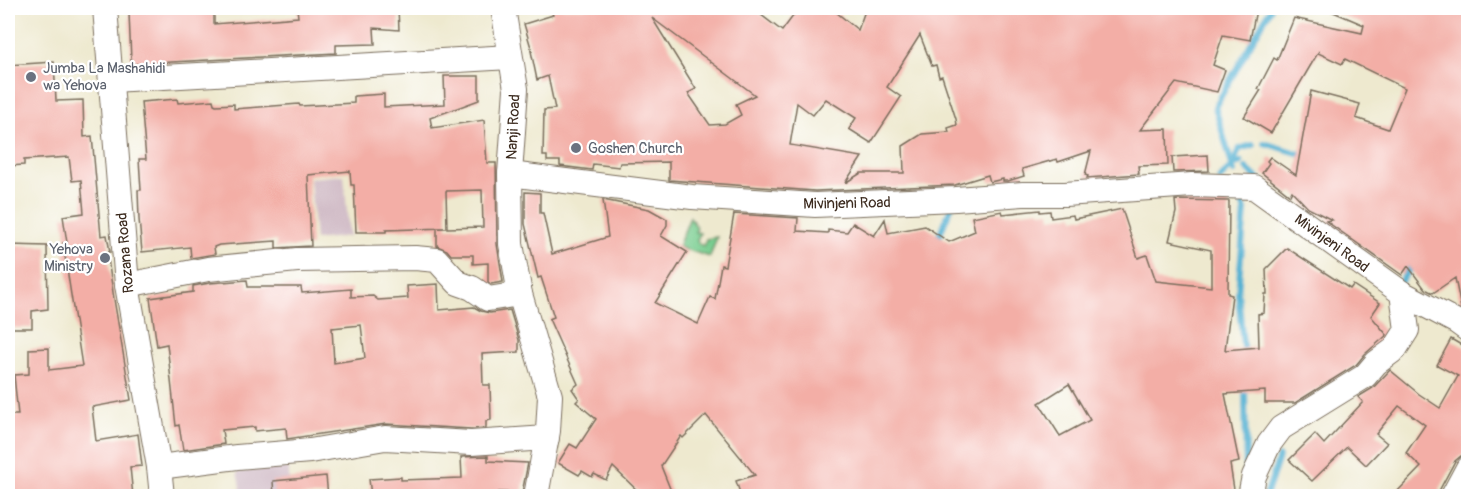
<svg xmlns="http://www.w3.org/2000/svg" width="1476" height="504" font-family="Pangolin,sans-serif">
<rect width="100%" height="100%" fill="#fff"/>
<filter id="ink" filterUnits="userSpaceOnUse"><feTurbulence type="fractalNoise" baseFrequency=".0167" numOctaves="2"/><feDisplacementMap in="SourceGraphic" scale="12" xChannelSelector="R" yChannelSelector="G"/><feConvolveMatrix kernelMatrix="1 2 1 2 8 2 1 2 1" color-interpolation-filters="sRGB"/></filter>
<filter id="wash" filterUnits="userSpaceOnUse"><feTurbulence type="fractalNoise" baseFrequency=".008" numOctaves="4" result="noise"/><feDisplacementMap in="SourceGraphic" scale="24" xChannelSelector="R" yChannelSelector="G"/><feGaussianBlur stdDeviation="1.35" result="paint"/><feColorMatrix in="noise" values="0 0 0 0 0 0 0 0 0 0 0 0 0 0 0 0 0 1.4 0 .05"/><feComposite in="paint" operator="in"/></filter>
<g filter="url(#wash)">
<rect width="100%" height="100%" fill="#eee9cf"/>
<!-- industrial -->
<g fill="#d2bdc8">
<path d="M344,175L349,236L315,240L310,178Z"/>
<path d="M289,467V496H242L237,472Z"/>
</g>
<!-- green -->
<path fill="#79cd90" stroke="#5a7c57" stroke-width="1.5" d="M690,217L697,228L695,232L700,233L697,240L699,244L704,246L706,239L717,237L710,257L678,247Z"/>
<g fill="none" stroke-linecap="round" stroke-linejoin="round">
<!-- stream -->
<g stroke="#53b0d1" stroke-width="6">
<path d="M1264,143L1307,156"/>
<path d="M1233,165L1239,149L1253,145"/>
<path d="M1246,168L1259,180"/>
<path d="M1234,172L1215,107L1271,8"/>
<path d="M1220,178L1233,166L1241,162"/>
<path d="M1238,193L1245,210L1238,293L1244,355"/>
<path d="M936,243L952,205"/>
<path d="M1400,283L1410,268L1417,266"/>
<path d="M1449,310L1468,301"/>
<path d="M1245,386L1246,472"/>
<path d="M1266,496L1279,457"/>
</g>
</g>
<g id="blocks">
<!-- building -->
<g fill="#f3aea6" fill-rule="evenodd">
<path d="M138,8H214V24L298,17L297,8H398L399,30L374,28L375,44L336,45V53L135,64L131,61L129,13L138,12Z"/>
<path d="M550,8H752L782,31L799,8H831L858,30L866,8H1242L1256,10L1250,40L1223,35L1213,65L1225,70L1217,92L1176,83L1140,130L1167,129L1168,165L1138,166L1139,174L1087,178L1088,176L1085,175L1091,151L1058,162L1057,159L1022,169L1024,176L1008,181H1003V179L990,182L988,175L955,185L815,191L669,180V162L620,163L619,167L593,164L592,170L560,166V161H547V156H543L544,110L555,109L548,76L537,80L531,51H532L524,24L553,15ZM652,18L755,95L736,104L741,115L725,124L710,125L688,93L696,89ZM920,35L932,66L936,65L939,77L942,76L956,119L957,125L948,128L949,132L922,134L903,146L904,173H861L845,183L862,157L790,145L797,103L813,115L826,99L856,118L849,129L871,143L901,97L887,87Z"/>
<path d="M1324,8H1468V309L1461,308L1455,278L1433,293L1425,289L1408,266L1402,275L1326,221L1332,220L1308,208L1292,191L1290,195L1262,173L1269,163L1267,161L1270,157L1296,175L1311,91L1360,104L1356,118L1388,129L1405,88L1345,59L1342,64L1318,53L1319,51L1271,133L1244,117L1261,90L1258,89L1274,58L1277,60L1294,18L1362,33L1364,25Z"/>
<path d="M54,62L56,101L83,100L84,137L92,136L101,236L107,235L110,252H107L114,299L131,400L92,407L96,441L138,434L142,466L130,467L133,496H64V494L8,496V415H18L14,375L29,374V349L49,348V370L82,366L63,243H67L63,216L84,213L81,180L72,181L69,157L24,160V165L8,166V65Z"/>
<path d="M444,76H479V100L430,118L432,128L484,120L487,163H496L497,244L503,282L491,284L488,282V263L473,264V255H451L447,250L437,246V228H446L386,230V232H356L354,185H351L350,171L308,175L311,246L276,248V241L219,245L214,247L215,254L191,258L190,247L142,252L139,219L138,190H141L139,159H146L141,102L177,99L178,103L213,100L214,104L216,105L234,104V109L299,104L300,106L354,103V96L384,94V107L445,104ZM482,190L483,227L447,228L446,191Z"/>
<path d="M1208,155L1209,171L1173,172L1172,157Z"/>
<path d="M525,192L540,193V213H543L552,254L608,237L603,200L649,209L667,219V225L661,236L687,252L655,303L698,324L710,297L715,299L721,265L725,266L734,214L798,218L797,231L828,233V230L847,232L853,223L874,236L885,219L888,233L925,226L949,242L975,231L972,217L1002,211L1003,214L1040,210V212L1050,211L1051,218L1073,215L1074,219L1122,209L1138,258L1147,255L1156,281L1211,287V250L1169,241L1176,212L1175,200L1229,201L1228,294L1232,295L1225,350L1259,347L1258,314L1264,313L1265,294H1267L1266,269L1287,248L1350,289L1353,285L1380,303L1371,316L1387,335L1365,354L1356,365L1295,403H1265V391L1225,394L1239,462L1230,464L1235,496H741L736,481L755,475L706,415L683,438L681,436L661,466L673,496H643L613,467L606,480L594,474L592,477L582,471L579,475L558,463L570,444L577,448L596,419L576,402L579,399L572,389L578,384L549,319L554,317L541,277L538,278L525,224ZM1069,384L1090,420L1060,436L1039,403Z"/>
<path d="M8,245L47,246L48,309L32,311V328H8Z"/>
<path d="M247,280L248,287H301L302,293L351,289V297L373,296L378,300L408,298L407,286L438,284L439,310L474,307L481,311L490,313L510,310L519,340V352L482,354L483,385H490L491,420L486,421V428L471,429L386,424L287,439L286,428L255,431V427L222,430L224,444L183,450L179,425L176,426L167,344L157,346L150,298L193,292V286L210,283ZM361,325L365,358L334,363L332,328Z"/>
<path d="M1451,339L1468,349V454L1461,456L1455,461L1440,489L1439,496H1393L1421,467L1406,453L1425,425L1399,406L1376,434L1387,443L1366,465L1347,447L1312,481L1289,460L1315,434L1324,444L1363,402L1358,397L1373,388L1390,370L1419,394L1440,408L1458,376L1437,365Z"/>
<path d="M488,456V461L528,463L522,493L499,492V496H371L369,479L401,477V480L462,478L461,457Z"/>
<path d="M326,476L328,496H274L273,481Z"/>
</g>
</g>
</g>
<g filter="url(#ink)">
<use href="#blocks" fill-opacity="0" stroke="#7a6d5c" stroke-width="1.5"/>
<g fill="none" stroke-linecap="round" stroke-linejoin="round">
<defs>
<g id="minor">
<path d="M105,8L127,285L159,467L162,496"/>
<path d="M503,8L516,89L510,174L511,244L520,294L550,396L548,431L536,496"/>
<path d="M112,80L510,57"/>
<path d="M510,174L692,197L815,205L956,199L1023,194H1065L1192,185L1254,187L1402,293L1457,322L1468,330"/>
<path d="M127,285L208,269L297,260L415,258L437,260L458,283L472,288L488,299L520,294"/>
<path d="M159,467L237,457L310,451L385,438L471,443L547,438"/>
<path d="M1250,496L1254,476L1269,444L1281,428L1365,376L1376,363L1395,349L1407,330L1402,293"/>
<path d="M1453,496L1468,468"/>
</g>
</defs>
<!-- minor casing -->
<use href="#minor" stroke="#7a6d5c" stroke-width="26"/>
<!-- minor -->
<use href="#minor" stroke="#fff" stroke-width="24"/>
</g>
</g>
<!-- markers -->
<g fill="#6b7280" stroke="#fff" stroke-width="2">
<circle cx="31" cy="77" r="6"/>
<circle cx="576" cy="148" r="6"/>
<circle cx="105" cy="258" r="6"/>
</g>
<g text-anchor="middle" stroke-width="4.5" stroke-linejoin="round" paint-order="stroke">
<!-- worship labels -->
<g font-size="15" fill="#5b616d" stroke="#fff" text-anchor="start">
<text x="43" y="73">Jumba La Mashahidi<tspan x="43" dy="17">wa Yehova</tspan></text>
<text x="588" y="153">Goshen Church</text>
<text x="93" y="254" text-anchor="end">Yehova<tspan x="93" dy="17">Ministry</tspan></text>
</g>
<!-- street labels -->
<g font-size="15" fill="#3b2a1e" stroke="#fff">
<text transform="translate(513 127) rotate(-87)" y="5">Nanji Road</text>
<text transform="translate(847 203) rotate(-1)" y="5">Mivinjeni Road</text>
<text transform="translate(1332 243) rotate(36)" y="5">Mivinjeni Road</text>
<text transform="translate(125 253) rotate(-95)" y="5">Rozana Road</text>
</g>
</g>
<!-- margin -->
<rect width="1476" height="504" fill="none" stroke="#fff" stroke-width="30"/>
</svg>
